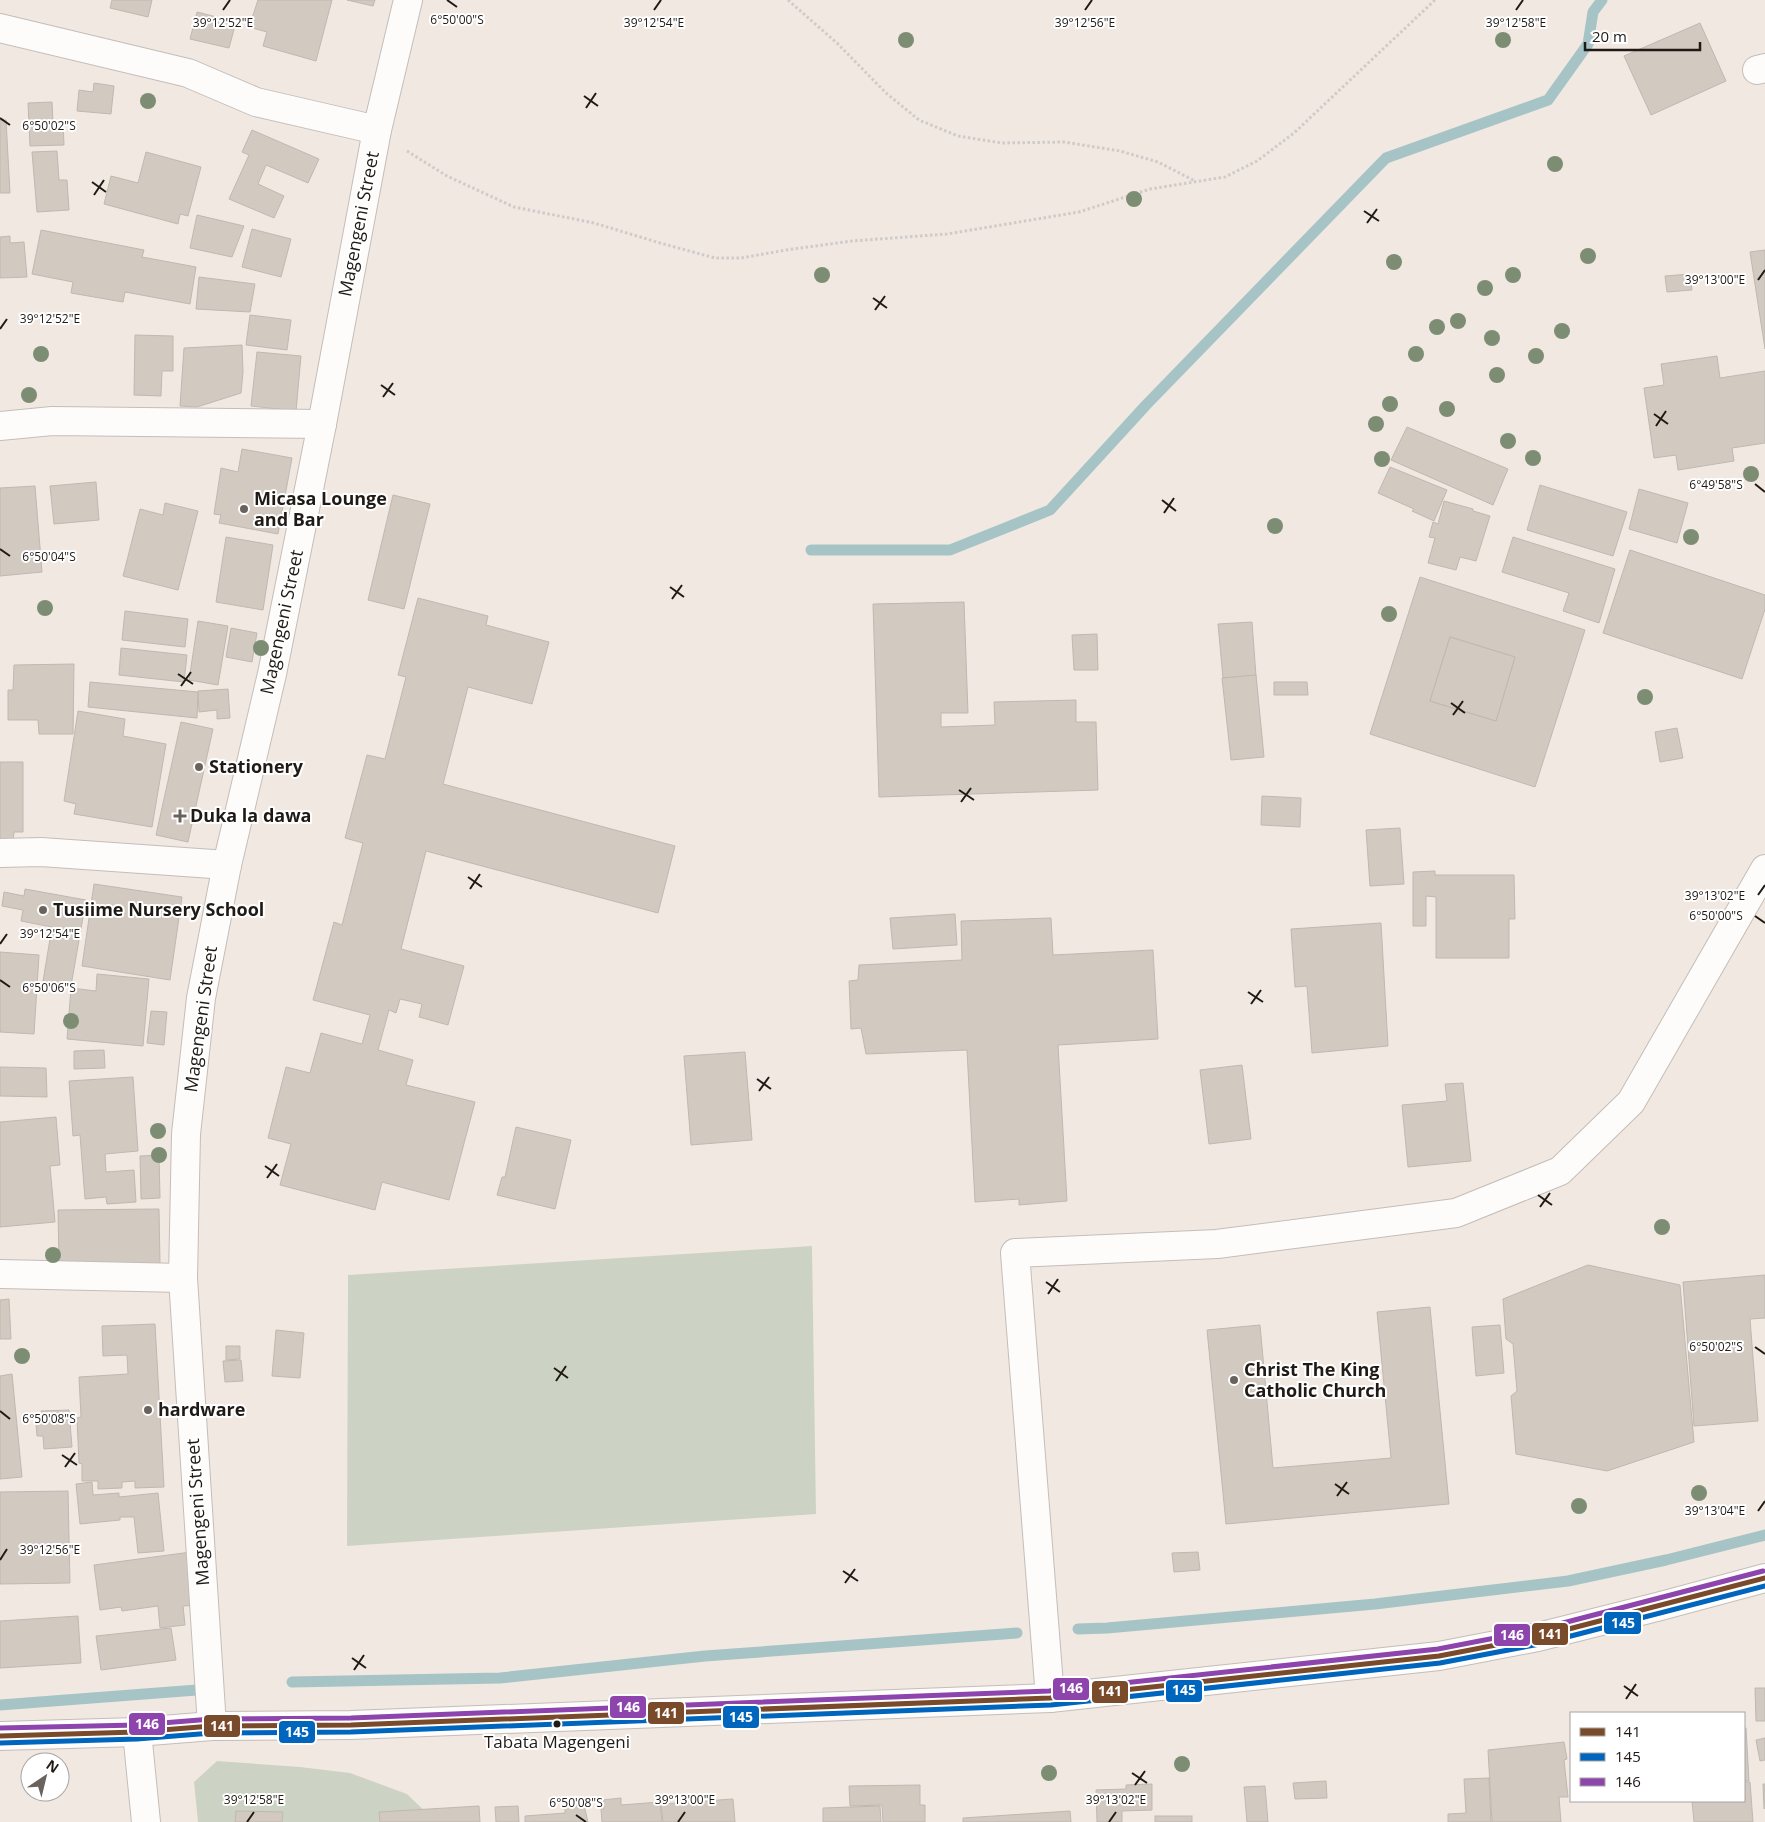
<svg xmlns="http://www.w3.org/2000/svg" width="1765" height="1822" font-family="'Open Sans',sans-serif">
<rect width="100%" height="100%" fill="#f2e8e2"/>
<!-- green -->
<g fill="#cdd3c4">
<path d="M812,1246L816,1514L347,1546L348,1275Z"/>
<path d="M217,1761L300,1767L350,1773L407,1794L436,1822H198L194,1782Z"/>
</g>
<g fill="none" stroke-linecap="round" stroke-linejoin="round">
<!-- stream -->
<g stroke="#a6c4c6" stroke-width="11">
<path d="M811,550H950L1050,510L1147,404L1386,158L1548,100L1588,44L1593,12L1602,0"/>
<path d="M1078,1629L1107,1628L1375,1604L1568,1581L1666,1560L1765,1535"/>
<path d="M292,1682L500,1678L705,1656L1017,1633"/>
<path d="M0,1705L210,1689"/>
</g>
</g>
<!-- building -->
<g fill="#d2c9c0" stroke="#bfb8b3" fill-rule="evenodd">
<path d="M112,0H152L148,17L110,8Z"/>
<path d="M258,0H332L316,61L263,46L267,32L249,27Z"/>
<path d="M347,0H375L373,6Z"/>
<path d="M197,12L236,22L229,48L190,39Z"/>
<path d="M1700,23L1726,81L1651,115L1624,56Z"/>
<path d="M94,83L114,86L111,114L77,111L79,90L93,92Z"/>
<path d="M52,102L53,122L63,121L64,145L30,146L28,103Z"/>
<path d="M0,120H6L10,193H0Z"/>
<path d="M252,130L319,159L308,183L266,165L258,184L284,196L274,218L229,199L249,155L242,152Z"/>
<path d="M57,151L59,180H67L69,210L37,212L32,152Z"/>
<path d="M146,152L201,167L188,216L180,214L178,224L104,204L111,176L138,183Z"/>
<path d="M197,215L244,226L232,257L190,248Z"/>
<path d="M252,229L291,239L281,277L242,267Z"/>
<path d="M41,230L144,250L142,257L196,267L190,304L125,292L123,302L71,293L73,282L32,274Z"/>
<path d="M10,236V243L24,242L27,277L0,278V237Z"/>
<path d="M1765,250V349L1750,252Z"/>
<path d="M1690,274L1692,290L1667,292L1665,276Z"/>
<path d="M199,277L255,284L250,312L196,309Z"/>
<path d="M250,315L291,320L287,350L246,345Z"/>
<path d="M135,335L173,336V371H162L161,396L134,395Z"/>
<path d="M242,345L243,372L241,393L197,407L180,406L184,348Z"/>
<path d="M257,352L301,356L296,411L251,406Z"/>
<path d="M1717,356L1720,378L1765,371V443L1732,448L1734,461L1678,470L1676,455L1654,458L1644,388L1664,385L1661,364Z"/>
<path d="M1407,427L1508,469L1493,505L1391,460Z"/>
<path d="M242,449L292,458L278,534L219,523L221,515L214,514L221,468L238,472Z"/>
<path d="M1390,467L1447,490L1434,521L1412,511L1414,509L1378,493Z"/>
<path d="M96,482L99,520L54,524L50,486Z"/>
<path d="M1540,485L1627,512L1613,556L1527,530Z"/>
<path d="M35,486L42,572L0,576V488Z"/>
<path d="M1639,489L1688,503L1677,543L1629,529Z"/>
<path d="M393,495L430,504L404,609L368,600Z"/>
<path d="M1444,501L1473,509V511L1490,516L1476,561L1460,557L1456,570L1428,563L1435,538L1429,537L1433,522L1438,524Z"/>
<path d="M165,503L198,511L178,590L123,576L140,509L163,515Z"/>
<path d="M226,537L273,545L263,610L216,602Z"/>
<path d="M1513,537L1615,569L1599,623L1563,611L1569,593L1502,572Z"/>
<path d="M1630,550L1765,595V609L1742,679L1603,633Z"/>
<path d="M1420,577L1585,630L1535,787L1370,734ZM1450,637L1515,657L1496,721L1430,701Z"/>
<path d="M418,598L488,616L486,625L549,642L532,704L468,687L443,784L675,846L658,913L426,851L401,949L464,966L448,1025L419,1017L422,1004L400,999L396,1013L389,1010L378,1050L413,1060L406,1085L475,1102L449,1200L382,1182L375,1210L280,1185L291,1144L268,1138L286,1067L310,1073L321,1033L362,1044L370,1015L313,1000L334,922L342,925L363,843L345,838L367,755L385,759L406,677L398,675Z"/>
<path d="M964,602L968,713H941V727L995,725L994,702L1076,700V722H1096L1098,790L879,797L873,604Z"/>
<path d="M125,611L188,619L185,647L122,640Z"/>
<path d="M198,621L228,626L218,685L189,680Z"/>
<path d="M1252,622L1256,676L1223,678L1218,624Z"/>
<path d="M231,628L257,633L252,662L226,657Z"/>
<path d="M1097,634L1098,670H1074L1072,635Z"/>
<path d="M1450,637L1515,657L1496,721L1430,701Z"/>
<path d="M121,648L187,655L184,682L119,675Z"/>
<path d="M74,664L73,734H39L38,720H8V690H13L14,665Z"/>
<path d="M1256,675L1264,757L1231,760L1222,678Z"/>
<path d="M90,682L198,692L197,718L88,707Z"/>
<path d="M1274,682H1307L1308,695H1274Z"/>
<path d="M228,689L230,718L217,719V710L199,712L198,691Z"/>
<path d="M78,711L125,719L123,736L166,744L152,827L74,814L76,804L64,801Z"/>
<path d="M181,722L213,729L188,842L156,835Z"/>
<path d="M1677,728L1683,758L1660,762L1655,732Z"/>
<path d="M0,762H23V832H14L13,841H0Z"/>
<path d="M1262,796L1301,798L1300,827L1261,825Z"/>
<path d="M1400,828L1404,884L1370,886L1366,830Z"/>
<path d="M1435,871V875H1514L1515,919H1509V958H1436V897L1426,896V926H1413V872Z"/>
<path d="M94,884L182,897L170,980L82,966Z"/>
<path d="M25,889L86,900L71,986L43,981L52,927L21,921L23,910L2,906L4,892L24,896Z"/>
<path d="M955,914L957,945L893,949L890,918Z"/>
<path d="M1051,918L1053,955L1153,950L1158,1039L1058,1045L1067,1201L1019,1205V1199L975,1202L967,1050L866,1054L861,1028L851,1029L849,981L858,980L859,965L962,960L961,921Z"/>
<path d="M1381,923L1388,1046L1312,1053L1307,986L1295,987L1291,929Z"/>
<path d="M0,952L39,955L34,1034L0,1032Z"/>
<path d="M97,974L149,979L143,1046L67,1039L71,988L96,991Z"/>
<path d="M151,1011L167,1012L164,1045L147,1043Z"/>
<path d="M104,1050L105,1068L74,1069V1051Z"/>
<path d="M745,1052L752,1140L691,1145L684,1056Z"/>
<path d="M1242,1065L1251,1139L1209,1144L1200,1070Z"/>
<path d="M0,1067L46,1068L47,1097L0,1096Z"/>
<path d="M133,1077L138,1151L105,1154L106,1172L134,1170L136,1202L107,1204L106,1197L85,1199L80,1135L73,1136L69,1081Z"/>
<path d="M1463,1083L1471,1161L1408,1167L1402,1105L1447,1101L1445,1084Z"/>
<path d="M56,1117L60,1165L50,1166L55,1222L0,1227V1122Z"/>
<path d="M516,1127L571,1140L555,1209L497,1195L502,1177H505Z"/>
<path d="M159,1155L160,1198L141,1199L140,1156Z"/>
<path d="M159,1209L160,1264L59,1265L58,1210Z"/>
<path d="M1588,1265L1680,1285L1694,1442L1607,1471L1516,1454L1511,1396L1517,1391L1513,1344L1506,1339L1503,1299Z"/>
<path d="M1765,1275V1318L1750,1319L1758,1421L1694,1426L1683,1282Z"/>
<path d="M9,1299L11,1339H0V1300Z"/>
<path d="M1430,1307L1449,1504L1226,1524L1207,1330L1260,1325L1273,1468L1391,1458L1377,1312Z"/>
<path d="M155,1324L164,1487L135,1488V1481L122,1482V1488L98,1489V1481H82V1464L79,1463L77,1418L81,1417L79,1377L128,1374L127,1355L103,1356L102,1326Z"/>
<path d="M1500,1325L1504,1373L1476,1376L1472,1327Z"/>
<path d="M276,1330L304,1333L300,1378L272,1376Z"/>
<path d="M226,1346H240V1359L226,1360Z"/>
<path d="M241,1360L243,1381L225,1382L223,1361Z"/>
<path d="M12,1374L22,1477L0,1479V1376Z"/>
<path d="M69,1410L72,1447L44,1449L43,1436H37L36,1424L43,1423L41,1411Z"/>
<path d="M92,1482L93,1495L119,1493V1497L158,1493L164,1551L138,1553L134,1517H120V1520L80,1524L76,1484Z"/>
<path d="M68,1491L70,1583L0,1584V1492Z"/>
<path d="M191,1552L198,1605L183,1606L185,1625L160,1628L158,1606L122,1611L121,1607L100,1610L94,1565Z"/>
<path d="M1198,1552L1200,1570L1174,1572L1172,1553Z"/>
<path d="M78,1616L81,1663L0,1668V1621Z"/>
<path d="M171,1628L176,1660L101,1670L96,1636Z"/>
<path d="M1755,1688H1765V1721H1756Z"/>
<path d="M1744,1728H1746L1749,1781H1744Z"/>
<path d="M1765,1738V1760L1760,1761L1756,1740Z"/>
<path d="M1564,1742L1567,1759L1564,1760L1568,1797H1559L1561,1822H1492L1488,1750Z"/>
<path d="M1489,1778L1491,1822H1448V1814L1466,1813L1464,1779Z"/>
<path d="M1326,1781L1327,1798L1295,1799L1293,1783Z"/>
<path d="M1744,1782H1750L1753,1822H1694L1692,1801H1744Z"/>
<path d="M1152,1784V1810L1122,1811V1822H1097L1096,1790L1126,1789V1785Z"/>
<path d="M1763,1784H1765V1808L1764,1809Z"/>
<path d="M920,1785V1805H925V1822H883L882,1805L850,1806L849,1786Z"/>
<path d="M1265,1786L1268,1822H1247L1244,1787Z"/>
<path d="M621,1798V1805L660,1802L662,1822H602L601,1809H604L603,1800Z"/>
<path d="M733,1799L735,1822H663L661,1804Z"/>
<path d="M584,1805L588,1822H525V1816L565,1813V1807Z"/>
<path d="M479,1806L480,1822H380L379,1812Z"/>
<path d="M518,1806L519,1822H496L495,1807Z"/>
<path d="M880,1806L881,1822H823V1808Z"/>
<path d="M236,1811L283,1812L282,1822H235Z"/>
<path d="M1070,1811L1071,1822H963V1818Z"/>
<rect x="1155" y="1816" width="37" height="6"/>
</g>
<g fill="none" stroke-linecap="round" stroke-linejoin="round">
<defs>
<g id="minor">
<path d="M0,28L188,73L256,102L377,130"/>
<path d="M1757,70L1765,68"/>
<path d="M0,426L52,421L322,424"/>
<path d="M0,853L41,852L227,865"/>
<path d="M0,1274L183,1278"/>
<path d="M1050,1698L1015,1253L1217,1244L1456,1213L1560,1171L1631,1102L1765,869"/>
<path d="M212,1726L183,1278L186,1134L201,998L227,865L272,674L322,424L377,130L408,0"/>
<path d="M137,1732L146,1822"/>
</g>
<path id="major" d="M0,1736L137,1732L212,1726L351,1725L1050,1698L1439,1656L1538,1637L1657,1607L1765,1578"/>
</defs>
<!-- minor casing -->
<use href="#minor" stroke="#c4bdb8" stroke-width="30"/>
<!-- major casing -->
<use href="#major" stroke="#c4bdb8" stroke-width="30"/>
<!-- path -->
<g stroke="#cecbc9" stroke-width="3" stroke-dasharray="2.5 2.5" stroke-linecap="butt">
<path d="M788,0L838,44L886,93L919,120L958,136L1002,143L1064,142L1120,151L1158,162L1195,181"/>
<path d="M407,151L447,176L514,207L594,223L660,243L715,258H741L786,250L852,241L947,234L1079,212L1150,189L1225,177L1257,161L1294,133L1435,0"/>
</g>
<!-- minor -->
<use href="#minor" stroke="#fdfcfb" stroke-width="28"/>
<!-- major -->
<use href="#major" stroke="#fdfcfb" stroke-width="28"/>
<defs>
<path id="bus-1" d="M0,1736L137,1732L212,1726L351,1725L1050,1698L1439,1656L1538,1637L1765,1578"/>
<path id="bus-2" d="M0,1743L137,1739L212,1733L351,1732L1051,1705L1440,1663L1540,1644L1765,1586"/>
<path id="bus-3" d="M0,1728L137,1725L212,1719L351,1718L1049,1691L1438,1649L1536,1630L1763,1571"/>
</defs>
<!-- bus-1 casing -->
<use href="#bus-1" stroke="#fff" stroke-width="9"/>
<!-- bus-2 casing -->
<use href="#bus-2" stroke="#fff" stroke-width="9"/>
<!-- bus-3 casing -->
<use href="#bus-3" stroke="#fff" stroke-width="9"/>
<!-- bus-1 -->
<use href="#bus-1" stroke="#7a4b2a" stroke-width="5"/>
<!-- bus-2 -->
<use href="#bus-2" stroke="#0065bd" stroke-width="5"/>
<!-- bus-3 -->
<use href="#bus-3" stroke="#8e44ad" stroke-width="5"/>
</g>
<!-- trees -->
<g fill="#7d8d74">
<circle cx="906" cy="40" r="8"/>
<circle cx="1503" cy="40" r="8"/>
<circle cx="148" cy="101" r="8"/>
<circle cx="1555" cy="164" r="8"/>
<circle cx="1134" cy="199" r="8"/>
<circle cx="1588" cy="256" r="8"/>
<circle cx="1394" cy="262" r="8"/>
<circle cx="822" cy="275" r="8"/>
<circle cx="1513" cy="275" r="8"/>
<circle cx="1485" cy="288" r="8"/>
<circle cx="1458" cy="321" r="8"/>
<circle cx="1437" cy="327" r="8"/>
<circle cx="1562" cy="331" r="8"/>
<circle cx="1492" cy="338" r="8"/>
<circle cx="41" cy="354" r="8"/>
<circle cx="1416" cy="354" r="8"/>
<circle cx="1536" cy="356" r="8"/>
<circle cx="1497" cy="375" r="8"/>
<circle cx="29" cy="395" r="8"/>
<circle cx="1390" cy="404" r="8"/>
<circle cx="1447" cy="409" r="8"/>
<circle cx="1376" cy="424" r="8"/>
<circle cx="1508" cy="441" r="8"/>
<circle cx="1533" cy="458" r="8"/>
<circle cx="1382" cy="459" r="8"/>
<circle cx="1751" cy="474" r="8"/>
<circle cx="1275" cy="526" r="8"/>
<circle cx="1691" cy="537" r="8"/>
<circle cx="45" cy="608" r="8"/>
<circle cx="1389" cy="614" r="8"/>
<circle cx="261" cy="648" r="8"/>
<circle cx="1645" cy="697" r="8"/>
<circle cx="71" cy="1021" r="8"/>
<circle cx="158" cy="1131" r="8"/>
<circle cx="159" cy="1155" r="8"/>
<circle cx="1662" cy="1227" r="8"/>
<circle cx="53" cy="1255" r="8"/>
<circle cx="22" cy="1356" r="8"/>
<circle cx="1699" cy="1493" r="8"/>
<circle cx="1579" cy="1506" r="8"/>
<circle cx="1182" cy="1764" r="8"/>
<circle cx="1049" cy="1773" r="8"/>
</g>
<!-- ticks -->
<path fill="none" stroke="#201a16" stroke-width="2" d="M447,0L457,7M223,10L230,0M654,10L661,0M1085,10L1092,0M1516,10L1523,0M584,96L598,106M586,108L596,93M0,118L10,125M92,182L106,192M94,195L104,180M1364,211L1379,221M1367,223L1377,209M1758,280L1765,270M873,298L887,308M875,310L885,296M0,329L7,319M381,385L395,395M383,397L393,383M1654,414L1668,424M1656,426L1666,411M1755,484L1765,492M1162,500L1176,511M1164,513L1174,498M0,549L10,556M670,587L684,597M672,599L682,585M178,674L193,684M181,686L191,672M1451,703L1465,713M1453,715L1463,701M959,790L974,800M961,802L971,788M468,877L482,887M470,889L480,874M1758,895L1765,885M1755,916L1765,923M0,944L7,934M0,980L10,987M1248,992L1263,1002M1251,1004L1261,990M757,1079L771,1089M759,1091L769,1077M265,1166L279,1176M267,1178L277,1164M1538,1195L1552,1205M1540,1207L1550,1193M1046,1282L1060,1292M1048,1294L1058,1279M1755,1347L1765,1354M554,1368L568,1378M556,1381L566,1366M0,1411L10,1419M62,1455L77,1465M65,1467L75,1453M1335,1484L1349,1494M1337,1496L1347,1482M1758,1511L1765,1501M0,1560L7,1549M843,1571L858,1581M845,1583L855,1569M352,1658L366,1668M354,1670L364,1655M1624,1686L1638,1696M1626,1699L1636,1684M1132,1773L1147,1783M1135,1785L1145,1771M576,1815L586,1822M247,1822L254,1812M678,1822L685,1812M1109,1822L1116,1812"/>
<!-- markers -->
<g fill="#6a625d" stroke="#fff" stroke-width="2">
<circle cx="244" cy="509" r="5"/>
<circle cx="199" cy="767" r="5"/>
<path d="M177.5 808.5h5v5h5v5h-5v5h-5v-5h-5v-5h5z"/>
<circle cx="43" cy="910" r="5"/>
<circle cx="1234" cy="1380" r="5"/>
<circle cx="148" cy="1410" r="5"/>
</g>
<circle fill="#201a16" stroke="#fff" stroke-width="2" cx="557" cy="1724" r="4.5"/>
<g text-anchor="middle" stroke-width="4" stroke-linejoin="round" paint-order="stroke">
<!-- bus labels -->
<g font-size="17" fill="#201a16" stroke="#fff">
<text x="557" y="1748">Tabata Magengeni</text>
</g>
<!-- street labels -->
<g font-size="18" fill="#201a16" stroke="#fff">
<text transform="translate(359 224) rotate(-79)" y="6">Magengeni Street</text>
<text transform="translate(282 622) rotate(-78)" y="6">Magengeni Street</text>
<text transform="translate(201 1019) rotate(-82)" y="6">Magengeni Street</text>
<text transform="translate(198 1512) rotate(-94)" y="6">Magengeni Street</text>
</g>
<!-- poi labels -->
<g font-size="18" font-weight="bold" fill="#201a16" stroke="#fff" text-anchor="start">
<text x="254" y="505">Micasa Lounge<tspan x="254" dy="21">and Bar</tspan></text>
<text x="209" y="773">Stationery</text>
<text x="190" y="822">Duka la dawa</text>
<text x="53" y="916">Tusiime Nursery School</text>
<text x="1244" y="1376">Christ The King<tspan x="1244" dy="21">Catholic Church</tspan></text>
<text x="158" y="1416">hardware</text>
</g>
</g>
<g font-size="12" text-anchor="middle" fill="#201a16" stroke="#fff" stroke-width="4" stroke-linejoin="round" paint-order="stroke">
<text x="457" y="24">6°50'00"S</text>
<text x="223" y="27">39°12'52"E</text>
<text x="654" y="27">39°12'54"E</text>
<text x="1085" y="27">39°12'56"E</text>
<text x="1516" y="27">39°12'58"E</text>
<text x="49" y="130">6°50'02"S</text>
<text x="1715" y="284">39°13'00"E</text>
<text x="50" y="323">39°12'52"E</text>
<text x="1716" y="489">6°49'58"S</text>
<text x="49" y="561">6°50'04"S</text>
<text x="1715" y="900">39°13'02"E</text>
<text x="1716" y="920">6°50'00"S</text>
<text x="50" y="938">39°12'54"E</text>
<text x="49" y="992">6°50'06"S</text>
<text x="1716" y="1351">6°50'02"S</text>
<text x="49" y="1423">6°50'08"S</text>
<text x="1715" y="1515">39°13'04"E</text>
<text x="50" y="1554">39°12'56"E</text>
<text x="254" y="1804">39°12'58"E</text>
<text x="685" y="1804">39°13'00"E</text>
<text x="1116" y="1804">39°13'02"E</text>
<text x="576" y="1807">6°50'08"S</text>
</g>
<g stroke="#fff" stroke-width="2">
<rect x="1603" y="1611" width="39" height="24" rx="5" fill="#0065bd"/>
<rect x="1531" y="1622" width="38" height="24" rx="5" fill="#7a4b2a"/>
<rect x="1493" y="1623" width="38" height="24" rx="5" fill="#8e44ad"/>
<rect x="1052" y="1677" width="38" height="24" rx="5" fill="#8e44ad"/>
<rect x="1165" y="1679" width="38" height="24" rx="5" fill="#0065bd"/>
<rect x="1091" y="1680" width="38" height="24" rx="5" fill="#7a4b2a"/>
<rect x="609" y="1695" width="38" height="24" rx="5" fill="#8e44ad"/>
<rect x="647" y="1701" width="38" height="24" rx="5" fill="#7a4b2a"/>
<rect x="722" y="1705" width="38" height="24" rx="5" fill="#0065bd"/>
<rect x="128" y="1712" width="38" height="24" rx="5" fill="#8e44ad"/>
<rect x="203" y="1714" width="38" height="24" rx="5" fill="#7a4b2a"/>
<rect x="278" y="1720" width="38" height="24" rx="5" fill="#0065bd"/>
</g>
<g font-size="14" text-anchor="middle" font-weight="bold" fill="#fff">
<text x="1623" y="1628">145</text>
<text x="1550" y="1639">141</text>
<text x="1512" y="1640">146</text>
<text x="1071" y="1693">146</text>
<text x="1184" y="1695">145</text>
<text x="1110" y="1696">141</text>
<text x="628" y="1712">146</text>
<text x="666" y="1718">141</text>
<text x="741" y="1722">145</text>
<text x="147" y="1729">146</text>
<text x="222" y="1731">141</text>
<text x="297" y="1737">145</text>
</g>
<!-- legend -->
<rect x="1570" y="1712" width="175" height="90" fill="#ffffff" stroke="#a6a3a2"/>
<rect x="1580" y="1728" width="25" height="8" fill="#7a4b2a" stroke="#a6a3a2"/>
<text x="1615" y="1737" font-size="15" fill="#201a16">141</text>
<rect x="1580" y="1753" width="25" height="8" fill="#0065bd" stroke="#a6a3a2"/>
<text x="1615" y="1762" font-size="15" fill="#201a16">145</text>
<rect x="1580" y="1778" width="25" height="8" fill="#8e44ad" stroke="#a6a3a2"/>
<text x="1615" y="1787" font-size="15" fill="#201a16">146</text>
<!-- north arrow -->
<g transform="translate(45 1777) rotate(35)"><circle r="24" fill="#ffffff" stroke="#a6a3a2"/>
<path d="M0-4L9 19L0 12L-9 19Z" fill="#6a625d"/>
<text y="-8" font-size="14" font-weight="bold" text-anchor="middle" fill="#201a16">N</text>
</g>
<!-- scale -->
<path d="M1585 42v8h115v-8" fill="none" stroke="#201a16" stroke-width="2.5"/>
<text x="1592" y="42" font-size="15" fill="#201a16" stroke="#ffffff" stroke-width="4" paint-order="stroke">20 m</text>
</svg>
